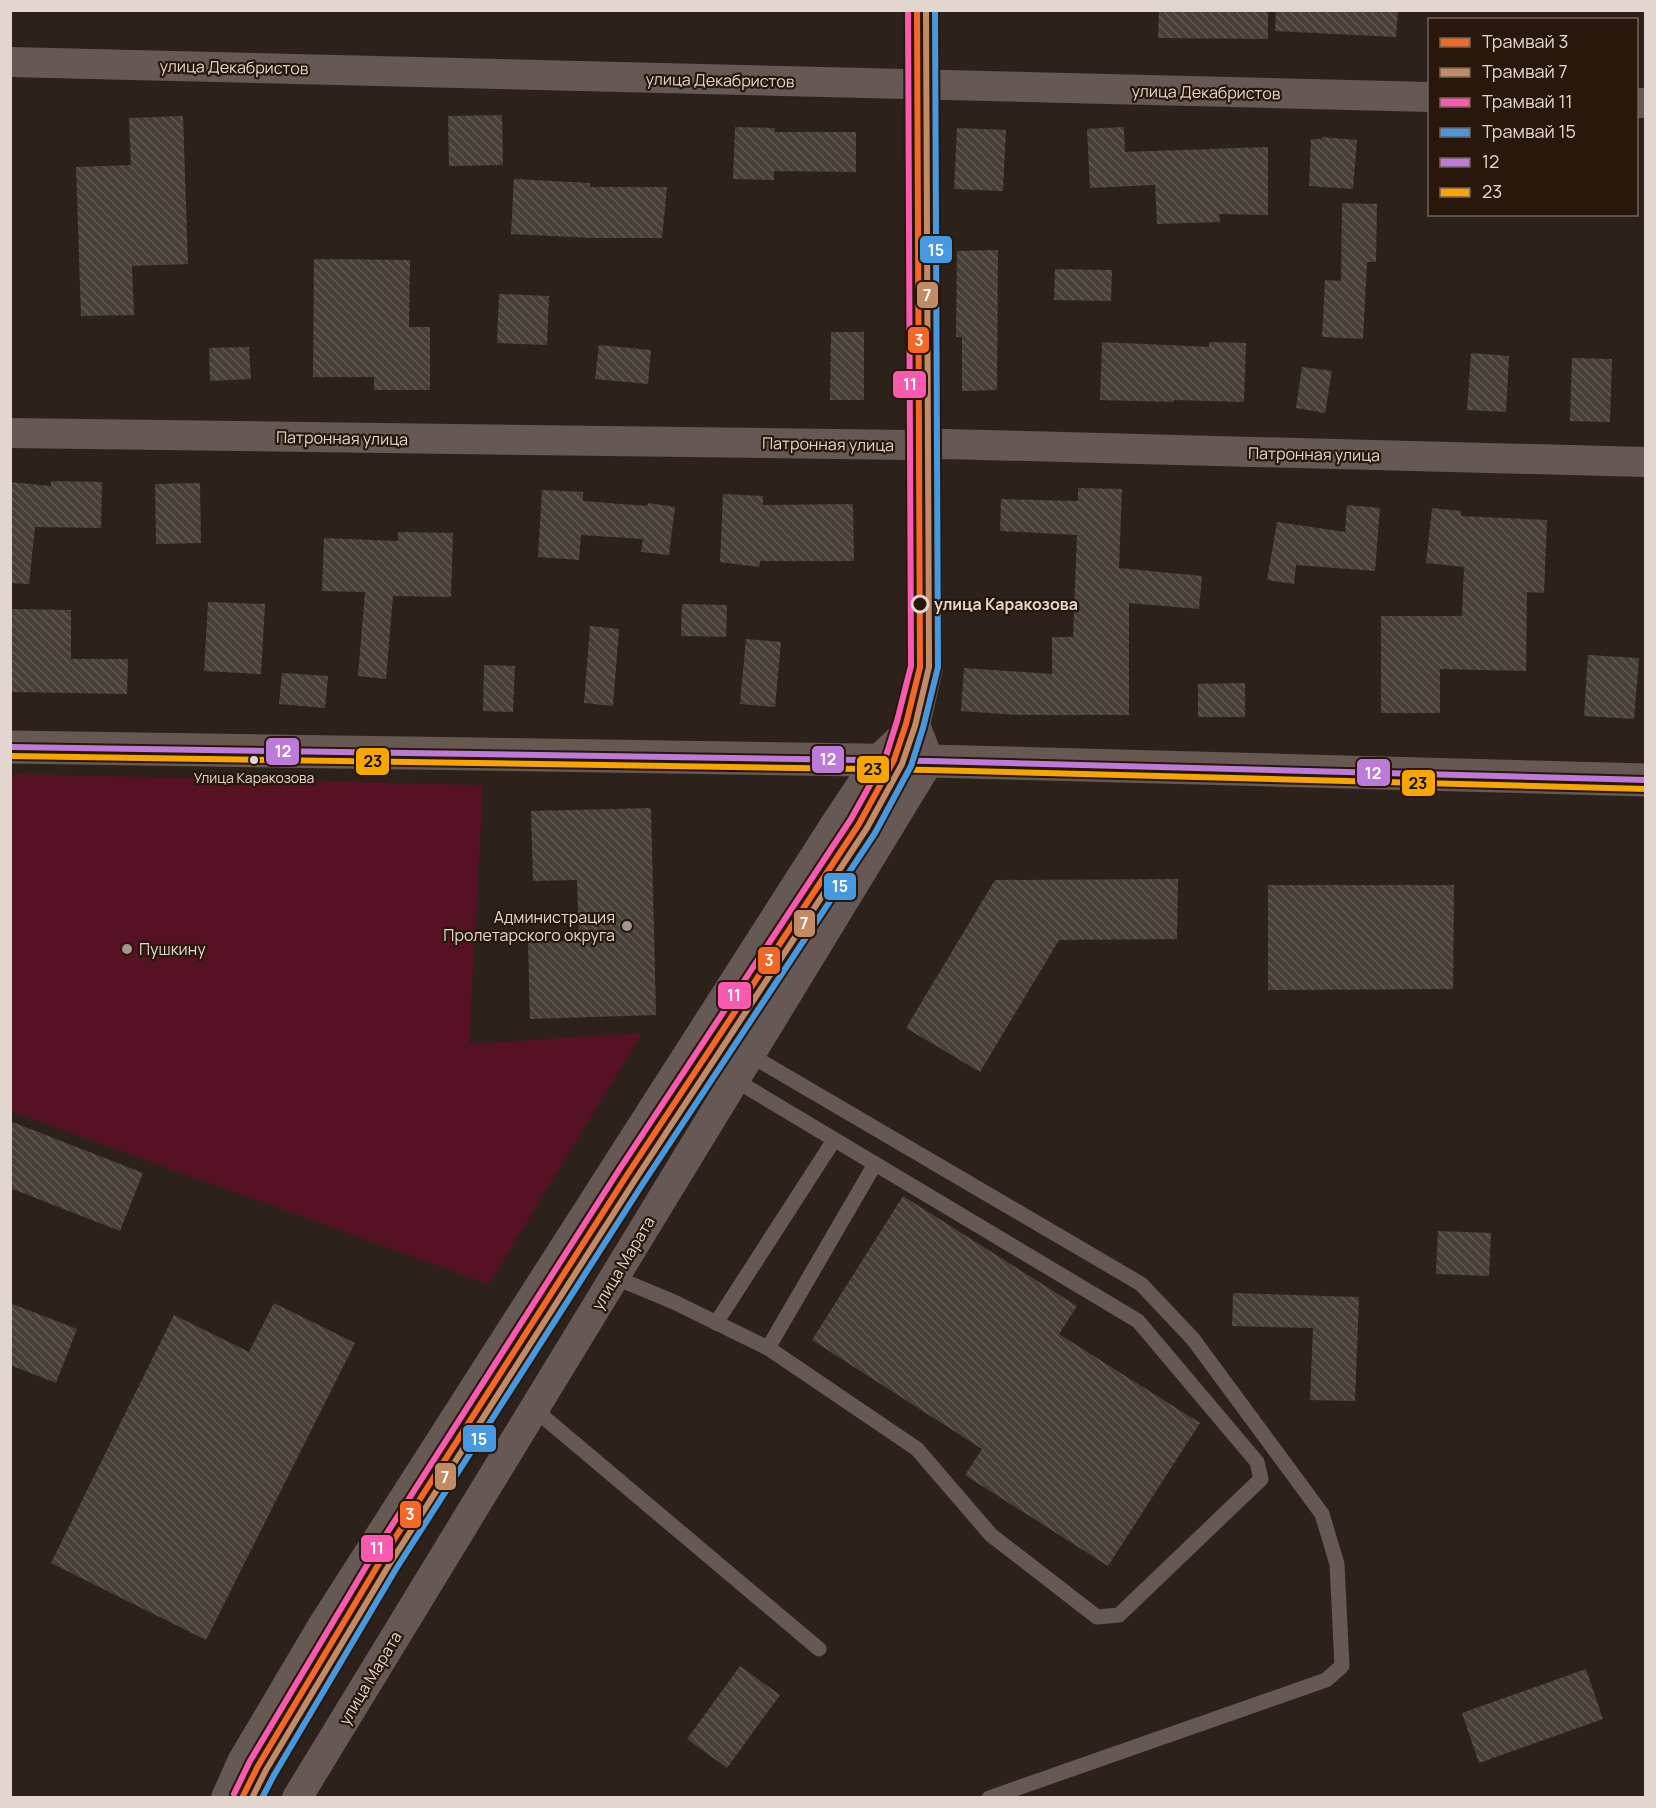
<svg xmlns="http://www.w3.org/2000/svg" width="1656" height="1808" font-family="Manrope,sans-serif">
<defs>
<pattern id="building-back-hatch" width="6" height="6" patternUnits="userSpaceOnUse" patternTransform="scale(1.5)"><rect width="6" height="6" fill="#474039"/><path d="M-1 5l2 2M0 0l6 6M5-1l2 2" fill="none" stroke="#615b54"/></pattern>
</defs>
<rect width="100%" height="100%" fill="#2c221b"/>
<!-- green -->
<path fill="#561125" d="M15,774L483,785L469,1044L642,1033L489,1284L11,1111L10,778Z"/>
<!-- building -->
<g fill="url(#building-back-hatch)">
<path d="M1159,10H1268V39L1158,38Z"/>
<path d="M1276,10H1398L1396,37L1275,31Z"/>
<path d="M502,115L503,165L449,166L448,116Z"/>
<path d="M183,116L188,264L132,266L134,315L81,316L76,167L131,165L129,118Z"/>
<path d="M735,127L775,128V132H856V172L774,171V180L733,179Z"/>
<path d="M1124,127L1125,152L1268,147V215L1219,214L1220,222L1157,224L1155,185L1090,188L1087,129Z"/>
<path d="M957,128L1006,130L1003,191L954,189Z"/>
<path d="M1322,137L1357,140L1353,189L1309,186L1311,139H1322Z"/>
<path d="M514,179L590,183V187H667L662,238H592L511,234Z"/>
<path d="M1342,203L1377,204L1376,262H1367L1363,339L1322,337L1325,280L1341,281Z"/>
<path d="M998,250L997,390L962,391V337H956L957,251Z"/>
<path d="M314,259L410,260L409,327H430V390H374V377H313Z"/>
<path d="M1055,269L1112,270L1111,301L1054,300Z"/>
<path d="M499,294L549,296L547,345L497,343Z"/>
<path d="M831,332H864V400H830Z"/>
<path d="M1102,342L1209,347V342L1246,343L1244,402L1174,400V402L1100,400Z"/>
<path d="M599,345L651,350L648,384L595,379Z"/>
<path d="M249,347L251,379L210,381L209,348Z"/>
<path d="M1471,353L1509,356L1506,412L1467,410Z"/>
<path d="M1572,358L1612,359L1610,422L1570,421Z"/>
<path d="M1302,367L1332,371L1325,413L1296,408Z"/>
<path d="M51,481L102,482L101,528L35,527L29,584L10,583V482L51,486Z"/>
<path d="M200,483L201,543L156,544L155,484Z"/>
<path d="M1078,488L1122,489L1119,568L1202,576L1199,609L1129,603V715H1018L961,711L964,668L1052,674V637H1073L1077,535L1000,531L1001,499L1078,501Z"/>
<path d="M542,490L583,492V501L647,506L648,503L675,507L669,555L641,552L643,539L581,535L579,560L538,557Z"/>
<path d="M723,494L763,496V505L853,504L854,561H760L759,567L720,562Z"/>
<path d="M1347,505L1380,508L1375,571L1296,565L1294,584L1267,580L1277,522L1345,532Z"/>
<path d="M1432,508L1461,511V516L1547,520L1544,593L1527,592L1526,671L1440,669V713H1381V616H1462L1464,567L1426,563Z"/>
<path d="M398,532L453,533L451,597L393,596L386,679L358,676L365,592L322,591L324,538L398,541Z"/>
<path d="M208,602L265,604L261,674L204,671Z"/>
<path d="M682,604L727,605L726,637L681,636Z"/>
<path d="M10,609L71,610V659H128L127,694L10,692Z"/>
<path d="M590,626L619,629L613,706L584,703Z"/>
<path d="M746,639L781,642L775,707L740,704Z"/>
<path d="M1588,655L1639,658L1634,719L1584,716Z"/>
<path d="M484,665L515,666L513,712L483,711Z"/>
<path d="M282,673L328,676L325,708L279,704Z"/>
<path d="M1245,683V717H1198V684Z"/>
<path d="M651,808L656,1015L530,1019L528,942L579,941L577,880L533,881L531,811Z"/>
<path d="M1178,879L1177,939L1059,940L980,1072L906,1028L995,880Z"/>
<path d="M1268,885H1454L1453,989L1268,990Z"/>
<path d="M10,1121L143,1173L120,1231L10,1188Z"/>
<path d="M903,1196L1077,1306L1059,1334L1200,1423L1108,1566L965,1475L982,1449L812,1340Z"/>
<path d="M1438,1231L1491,1233L1489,1276L1436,1274Z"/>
<path d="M1233,1293L1359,1297L1355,1401L1310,1400L1313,1328L1232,1326Z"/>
<path d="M10,1303L77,1329L56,1383L10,1365Z"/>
<path d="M274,1303L355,1343L206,1640L51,1563L174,1315L249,1352Z"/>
<path d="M740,1666L780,1695L727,1768L687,1739Z"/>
<path d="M1586,1669L1603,1719L1479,1763L1462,1713Z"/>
</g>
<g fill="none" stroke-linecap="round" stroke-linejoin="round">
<!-- service -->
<g stroke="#655855" stroke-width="15">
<path d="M750,1055L1141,1284L1193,1339L1322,1514L1337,1564L1342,1666L1326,1680L989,1798"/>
<path d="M614,1277L674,1302L768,1348L917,1449L991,1535L1097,1617L1119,1615L1261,1479L1257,1462L1138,1321L735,1080"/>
<path d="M716,1323L834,1140"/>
<path d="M768,1348L875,1164"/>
<path d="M534,1409L819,1649"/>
</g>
<!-- minor -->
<g stroke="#655855" stroke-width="30">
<path d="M10,62L1430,97"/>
<path d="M1636,103H1646"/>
<path d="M10,433L909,445L945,444L1646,462"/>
<path d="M226,1798L242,1762L323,1625L836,823L878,760L915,725"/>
<path d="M297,1798L929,761L915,725L928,668L923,10"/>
</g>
<!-- primary -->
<path stroke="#685852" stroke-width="33" d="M10,747L929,761L1646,780"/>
<defs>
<path id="bus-1" d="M10,747L929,761L1646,780"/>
<path id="bus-2" d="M10,756L929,770L1646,789"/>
</defs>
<!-- bus-1 casing -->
<use href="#bus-1" stroke="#28170a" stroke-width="10"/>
<!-- bus-2 casing -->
<use href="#bus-2" stroke="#28170a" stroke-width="10"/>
<!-- bus-1 -->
<use href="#bus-1" stroke="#bd7bd9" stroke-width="6"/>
<!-- bus-2 -->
<use href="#bus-2" stroke="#f7a600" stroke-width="6"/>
<defs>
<path id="tram-1" d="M242,1798L258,1766L381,1560L627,1175L859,824L894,760L906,724L920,667L917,10"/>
<path id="tram-2" d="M252,1798L266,1770L389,1565L635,1180L867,828L902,764L915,726L929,667L926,10"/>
<path id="tram-3" d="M234,1794L250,1761L373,1555L619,1170L851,819L886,756L897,721L911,666L908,10"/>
<path id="tram-4" d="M262,1798L274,1775L396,1569L642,1185L875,833L911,766L923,728L938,667L935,10"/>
</defs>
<!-- tram-1 casing -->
<use href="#tram-1" stroke="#28170a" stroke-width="10"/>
<!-- tram-2 casing -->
<use href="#tram-2" stroke="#28170a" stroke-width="10"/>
<!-- tram-3 casing -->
<use href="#tram-3" stroke="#28170a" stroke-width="10"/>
<!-- tram-4 casing -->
<use href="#tram-4" stroke="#28170a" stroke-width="10"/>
<!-- tram-1 -->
<use href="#tram-1" stroke="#f36827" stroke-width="6"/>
<!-- tram-2 -->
<use href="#tram-2" stroke="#c18c65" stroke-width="6"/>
<!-- tram-3 -->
<use href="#tram-3" stroke="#f75aaf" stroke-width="6"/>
<!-- tram-4 -->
<use href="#tram-4" stroke="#4699e1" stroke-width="6"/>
</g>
<!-- markers -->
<circle fill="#28170a" stroke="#e3d6ce" stroke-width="3" cx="920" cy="604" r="8"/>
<circle fill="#e3d6ce" stroke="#28170a" stroke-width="2" cx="254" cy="760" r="5"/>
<g fill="#a3978f" stroke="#28170a" stroke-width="2">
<circle cx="627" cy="926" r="6"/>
<circle cx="127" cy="949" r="6"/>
</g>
<g text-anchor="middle" stroke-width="4.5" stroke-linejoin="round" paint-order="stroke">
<!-- bus labels -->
<g font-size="14" fill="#e3d6ce" stroke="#28170a">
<text x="254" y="783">Улица Каракозова</text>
</g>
<!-- street labels -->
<g font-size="16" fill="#e3d6ce" stroke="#28170a">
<text transform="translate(234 67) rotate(1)" y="6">улица Декабристов</text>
<text transform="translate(720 80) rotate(1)" y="6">улица Декабристов</text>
<text transform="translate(1206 92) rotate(1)" y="6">улица Декабристов</text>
<text transform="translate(342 438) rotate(1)" y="6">Патронная улица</text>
<text transform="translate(828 444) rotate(1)" y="6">Патронная улица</text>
<text transform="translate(1314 454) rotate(1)" y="6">Патронная улица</text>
<text transform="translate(623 1263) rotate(-59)" y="6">улица Марата</text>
<text transform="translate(370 1678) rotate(-59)" y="6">улица Марата</text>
</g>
<!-- stop labels -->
<g font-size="16" font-weight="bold" fill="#e3d6ce" stroke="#28170a" text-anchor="start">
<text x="934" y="610">улица Каракозова</text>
</g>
<!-- poi labels -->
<g font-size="16" fill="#e3d6ce" stroke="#28170a" text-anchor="end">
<text x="615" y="923">Администрация<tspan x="615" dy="18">Пролетарского округа</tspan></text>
<text x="139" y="955" text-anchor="start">Пушкину</text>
</g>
</g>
<g stroke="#28170a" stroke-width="2">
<rect x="919" y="235" width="34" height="29" rx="6" fill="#4699e1"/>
<rect x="916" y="281" width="23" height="28" rx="6" fill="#c18c65"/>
<rect x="907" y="326" width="23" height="28" rx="6" fill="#f36827"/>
<rect x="892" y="370" width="35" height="29" rx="6" fill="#f75aaf"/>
<rect x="265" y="737" width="35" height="29" rx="6" fill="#bd7bd9"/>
<rect x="811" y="745" width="34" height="29" rx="6" fill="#bd7bd9"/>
<rect x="355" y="747" width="35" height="29" rx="6" fill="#f7a600"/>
<rect x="856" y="755" width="34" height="29" rx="6" fill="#f7a600"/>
<rect x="1356" y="758" width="35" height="29" rx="6" fill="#bd7bd9"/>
<rect x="1401" y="769" width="35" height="28" rx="6" fill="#f7a600"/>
<rect x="823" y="872" width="34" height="29" rx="6" fill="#4699e1"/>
<rect x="793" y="909" width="23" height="29" rx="6" fill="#c18c65"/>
<rect x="757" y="946" width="24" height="29" rx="6" fill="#f36827"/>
<rect x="717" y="981" width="35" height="29" rx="6" fill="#f75aaf"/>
<rect x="462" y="1424" width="35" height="29" rx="6" fill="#4699e1"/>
<rect x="434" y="1462" width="23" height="29" rx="6" fill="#c18c65"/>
<rect x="399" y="1500" width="23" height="29" rx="6" fill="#f36827"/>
<rect x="360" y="1534" width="34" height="29" rx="6" fill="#f75aaf"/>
</g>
<g font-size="16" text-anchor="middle" font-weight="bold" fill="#fff">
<text x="936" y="256">15</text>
<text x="927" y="301">7</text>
<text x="919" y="346">3</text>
<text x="910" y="390">11</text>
<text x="283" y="757">12</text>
<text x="828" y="765">12</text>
<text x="1373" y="779">12</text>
<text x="840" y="892">15</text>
<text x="804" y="929">7</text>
<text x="769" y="966">3</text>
<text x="734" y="1001">11</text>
<text x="479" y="1445">15</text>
<text x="445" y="1483">7</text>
<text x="410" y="1520">3</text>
<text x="377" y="1554">11</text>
</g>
<g font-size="16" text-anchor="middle" font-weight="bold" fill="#111">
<text x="373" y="767">23</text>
<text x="873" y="775">23</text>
<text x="1418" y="789">23</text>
</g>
<!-- border -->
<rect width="1656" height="1808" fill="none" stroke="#e3d6ce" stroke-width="24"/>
<!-- legend -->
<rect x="1428" y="18" width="210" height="198" fill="#28170a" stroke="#736358" stroke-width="1.5"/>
<rect x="1440" y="38" width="30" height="9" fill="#f36827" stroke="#736358" stroke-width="1.5"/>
<text x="1482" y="48" font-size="18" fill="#e3d6ce">Трамвай 3</text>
<rect x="1440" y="68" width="30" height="9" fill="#c18c65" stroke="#736358" stroke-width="1.5"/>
<text x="1482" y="78" font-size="18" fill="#e3d6ce">Трамвай 7</text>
<rect x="1440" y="98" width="30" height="9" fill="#f75aaf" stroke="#736358" stroke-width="1.5"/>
<text x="1482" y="108" font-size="18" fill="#e3d6ce">Трамвай 11</text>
<rect x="1440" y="128" width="30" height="9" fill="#4699e1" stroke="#736358" stroke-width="1.5"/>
<text x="1482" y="138" font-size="18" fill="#e3d6ce">Трамвай 15</text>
<rect x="1440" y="158" width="30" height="9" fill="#bd7bd9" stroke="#736358" stroke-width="1.5"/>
<text x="1482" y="168" font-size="18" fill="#e3d6ce">12</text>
<rect x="1440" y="188" width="30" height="9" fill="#f7a600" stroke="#736358" stroke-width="1.5"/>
<text x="1482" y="198" font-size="18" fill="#e3d6ce">23</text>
</svg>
